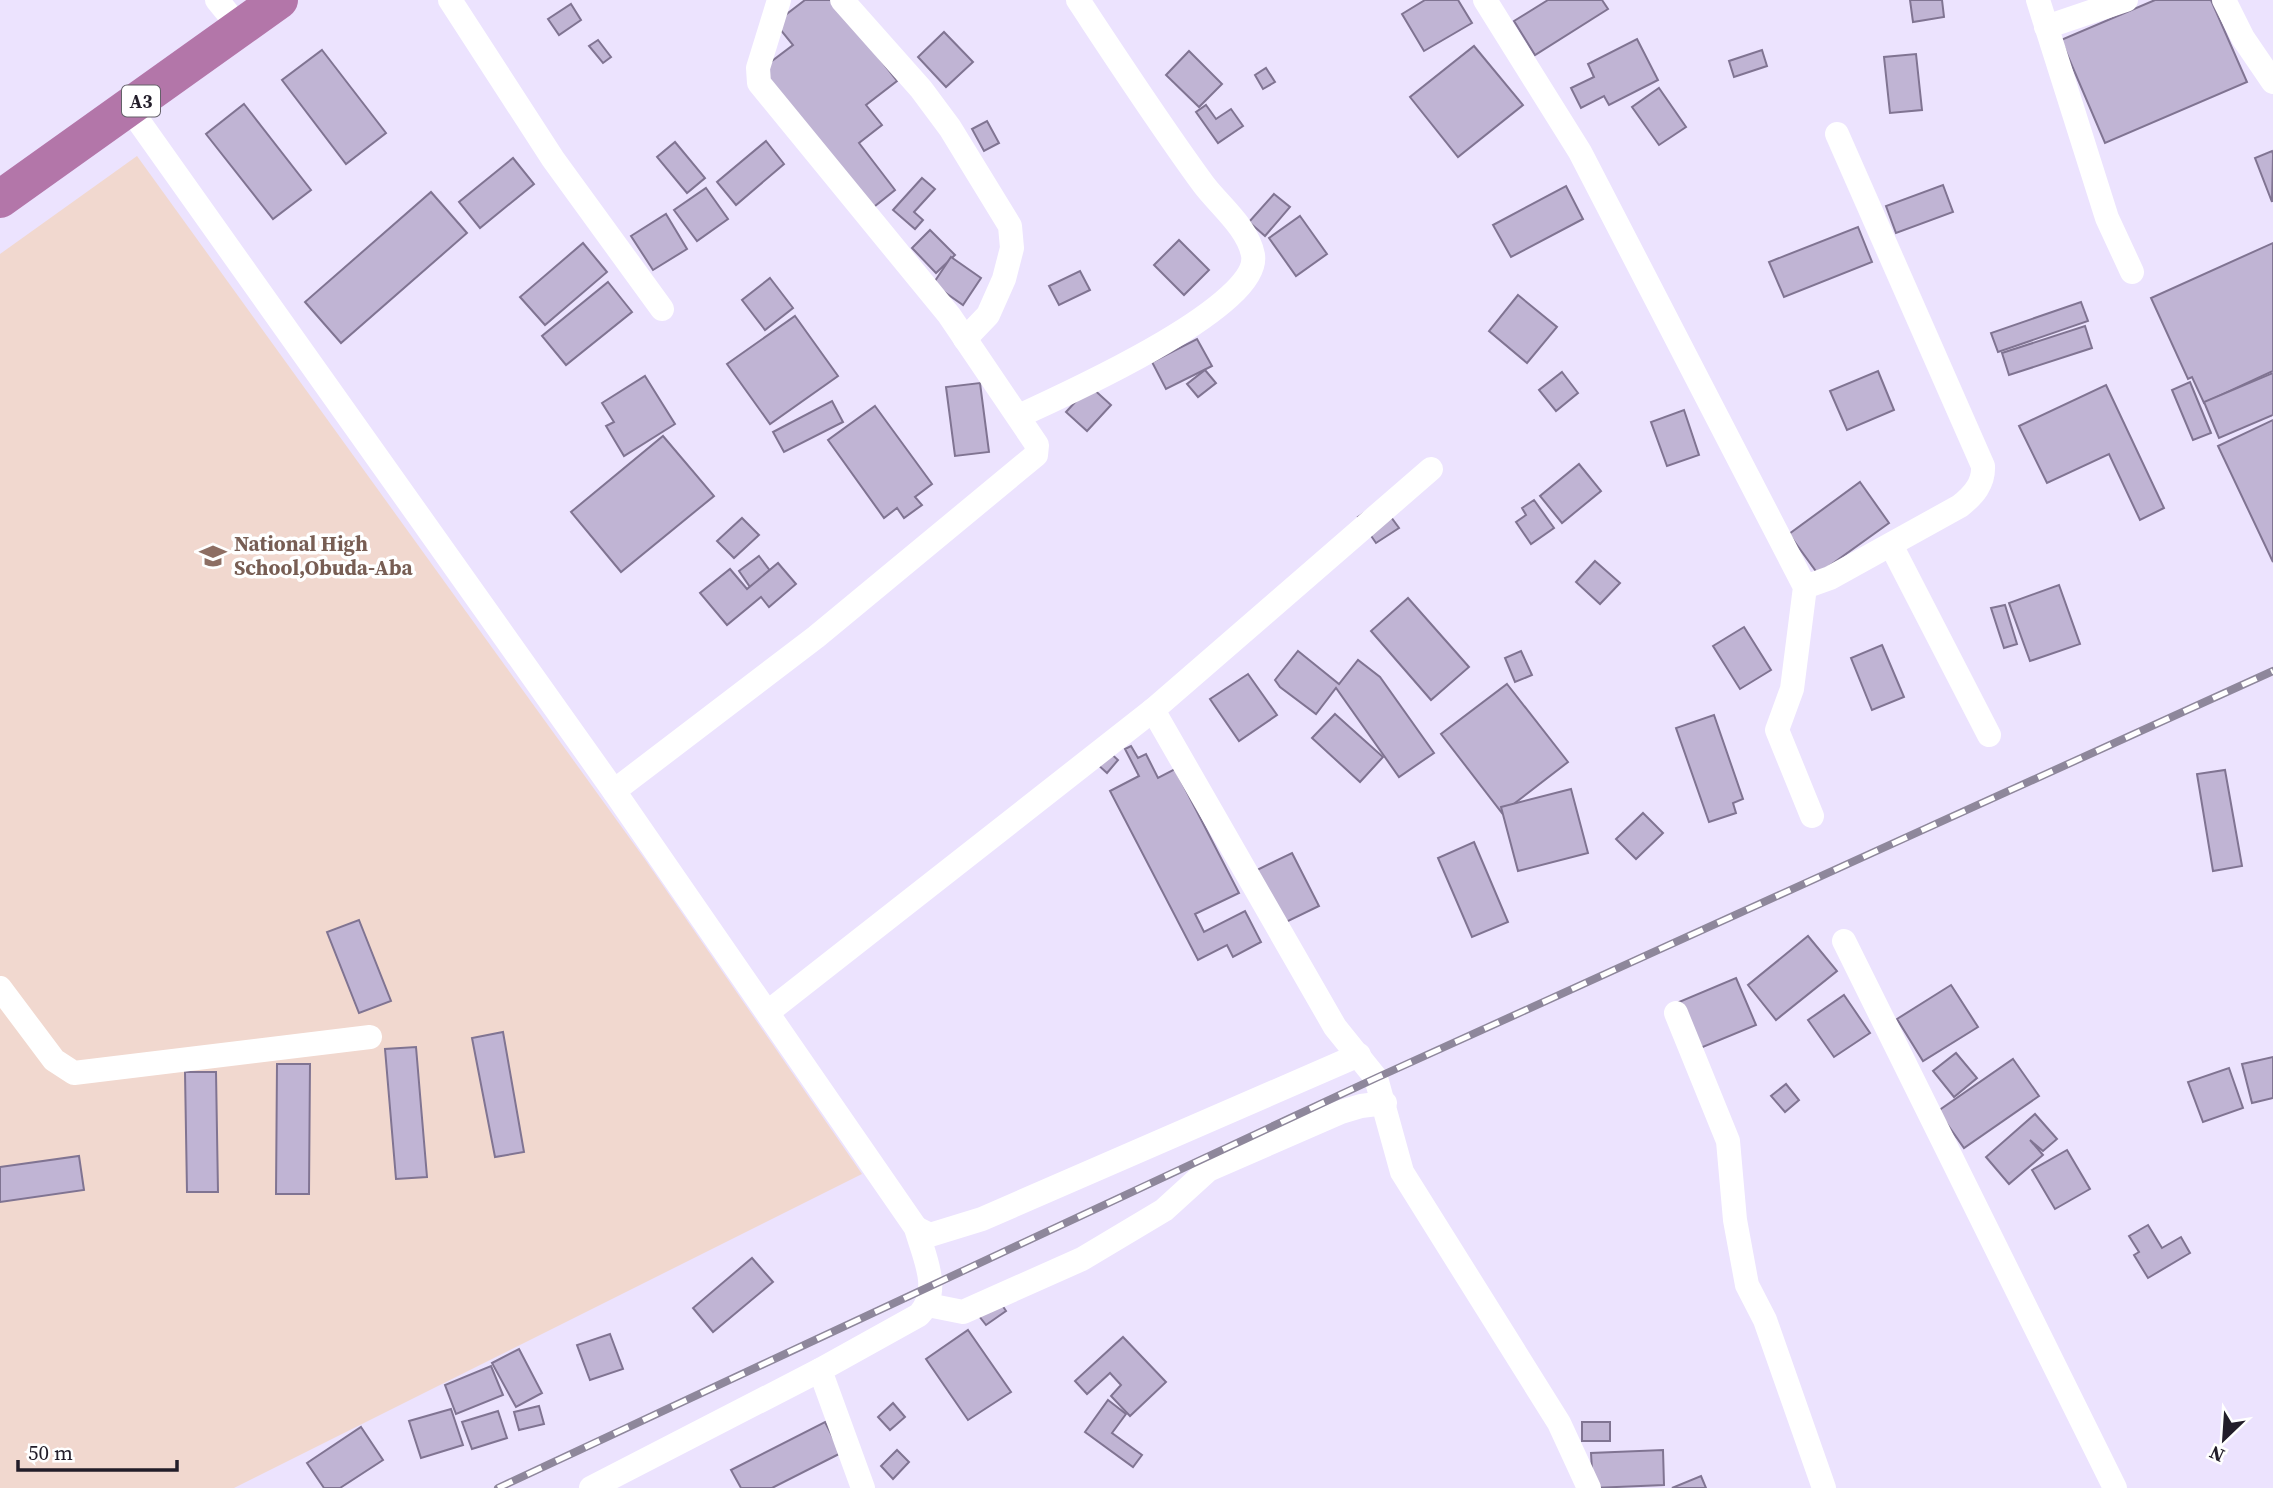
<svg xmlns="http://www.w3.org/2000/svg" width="2273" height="1488" font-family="'Source Serif 4',serif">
<rect width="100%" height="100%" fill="#ece3fe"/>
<!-- education -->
<path fill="#f1d8cf" d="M137,156L644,858L862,1174L234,1488H0V254Z"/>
<!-- building -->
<g fill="#c0b4d4" stroke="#807492" stroke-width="2">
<path d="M805,0H834L897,81L866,105L882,125L859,143L895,190L865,214L756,73L793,45L775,23Z"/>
<path d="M1425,0H1458L1472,23L1424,51L1402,14Z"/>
<path d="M1548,0H1602L1608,9L1535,55L1514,21Z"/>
<path d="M1910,0H1942L1944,17L1913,22Z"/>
<path d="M2155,0H2211L2247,82L2105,143L2061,40Z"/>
<path d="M571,4L581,20L559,35L548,19Z"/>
<path d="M944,32L973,62L946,87L918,57Z"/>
<path d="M1637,39L1658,80L1609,105L1604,96L1581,108L1571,88L1594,77L1588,64Z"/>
<path d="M598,40L611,57L603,63L589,46Z"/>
<path d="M1474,46L1523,105L1458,157L1410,97Z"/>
<path d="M322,50L386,133L346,164L282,80Z"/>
<path d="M1762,50L1767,66L1734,77L1729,61Z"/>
<path d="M1189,51L1222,84L1199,107L1166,75Z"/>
<path d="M1916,54L1922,110L1890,113L1884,57Z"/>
<path d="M1266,68L1275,82L1263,89L1255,75Z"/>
<path d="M1659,88L1686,127L1659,145L1632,107Z"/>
<path d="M244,104L311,190L273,219L206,134Z"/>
<path d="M1206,105L1216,119L1231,109L1243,126L1218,143L1196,112Z"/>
<path d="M987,121L999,143L984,151L972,129Z"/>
<path d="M766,141L784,164L736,205L717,182Z"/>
<path d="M675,142L705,178L687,193L657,157Z"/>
<path d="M2272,151L2273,154L2272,202L2255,158Z"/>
<path d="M513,158L534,184L480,228L459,202Z"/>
<path d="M922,178L935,189L914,212L923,220L915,229L893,210Z"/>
<path d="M1943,185L1953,212L1896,233L1886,206Z"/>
<path d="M1566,186L1583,219L1511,257L1493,225Z"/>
<path d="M706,188L728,219L697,241L674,210Z"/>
<path d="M431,192L467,233L341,343L305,302Z"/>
<path d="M1274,194L1290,207L1265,236L1249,222Z"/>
<path d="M666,214L687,249L653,270L631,236Z"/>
<path d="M1300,216L1327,254L1296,276L1269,238Z"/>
<path d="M1858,227L1872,262L1784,297L1769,262Z"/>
<path d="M930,230L955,255L936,273L912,248Z"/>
<path d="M1179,240L1209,270L1184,295L1154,265Z"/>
<path d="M583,243L607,272L545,325L520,297Z"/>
<path d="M2273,243V371L2204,403L2192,377L2188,379L2151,298Z"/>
<path d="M951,257L981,278L963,305L933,284Z"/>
<path d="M1080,271L1090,290L1059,305L1049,286Z"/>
<path d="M770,278L793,308L765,330L742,300Z"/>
<path d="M608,282L632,312L566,365L542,336Z"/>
<path d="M1518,295L1557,327L1527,363L1489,331Z"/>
<path d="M2081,302L2088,321L1998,352L1991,333Z"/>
<path d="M795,316L838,376L770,424L727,364Z"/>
<path d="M2085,326L2092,348L2009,375L2002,353Z"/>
<path d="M1197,339L1212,366L1166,389L1152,362Z"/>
<path d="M1205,370L1216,383L1198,397L1187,384Z"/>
<path d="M1878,371L1894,410L1847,430L1830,391Z"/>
<path d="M1562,372L1578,393L1556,411L1539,390Z"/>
<path d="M2273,373V415L2219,438L2204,402Z"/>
<path d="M645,376L675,424L624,456L606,426L614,422L602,403Z"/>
<path d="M2190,382L2211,433L2193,440L2172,390Z"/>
<path d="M980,383L989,452L955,456L946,387Z"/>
<path d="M2106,385L2164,508L2140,520L2109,454L2047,483L2019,426Z"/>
<path d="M1090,386L1111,405L1087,431L1066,412Z"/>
<path d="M832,401L843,422L784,452L773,432Z"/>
<path d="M875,406L932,484L915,497L922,505L904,518L897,508L884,518L828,440Z"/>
<path d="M1684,410L1699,455L1667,466L1651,422Z"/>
<path d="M2273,420V562L2218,446Z"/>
<path d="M663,436L714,496L621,572L571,512Z"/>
<path d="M1579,464L1601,491L1562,523L1540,496Z"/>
<path d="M1860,482L1889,523L1818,574L1789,534Z"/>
<path d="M1534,500L1554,528L1531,544L1516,522L1526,515L1522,508Z"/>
<path d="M1380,502L1399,528L1376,543L1358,517Z"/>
<path d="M742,518L759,535L734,558L717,541Z"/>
<path d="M759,556L771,572L750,587L739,571Z"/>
<path d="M1595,561L1620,583L1600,604L1576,582Z"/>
<path d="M778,563L796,584L769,607L761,597L727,625L700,593L730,569L747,589Z"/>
<path d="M2059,585L2080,644L2030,661L2009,603Z"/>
<path d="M1408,598L1469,667L1431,700L1371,631Z"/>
<path d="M2005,605L2017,644L2004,648L1991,608Z"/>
<path d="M1744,627L1771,670L1740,689L1713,646Z"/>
<path d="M1882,645L1904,697L1872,710L1851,658Z"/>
<path d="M1298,651L1339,684L1358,660L1380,677L1434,753L1399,777L1336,688L1316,714L1280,687L1275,680Z"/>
<path d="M1521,651L1532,675L1515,682L1505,658Z"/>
<path d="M1248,674L1277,715L1239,741L1210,699Z"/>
<path d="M1507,684L1568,762L1502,813L1441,734Z"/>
<path d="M1335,714L1383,757L1360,782L1312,738Z"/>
<path d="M1714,715L1743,799L1733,803L1736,813L1709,822L1676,728Z"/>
<path d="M1131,746L1138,758L1146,754L1158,778L1175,769L1239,893L1195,914L1204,932L1245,911L1261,942L1233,957L1227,945L1198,960L1110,791L1139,776L1125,749Z"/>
<path d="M1107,750L1118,760L1107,773L1096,763Z"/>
<path d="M2225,770L2242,866L2213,871L2197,774Z"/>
<path d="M1571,789L1588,853L1518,871L1501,807Z"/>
<path d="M1643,813L1663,833L1636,859L1616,839Z"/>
<path d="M1474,842L1508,922L1472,937L1438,858Z"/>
<path d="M1292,853L1319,906L1282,924L1255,871Z"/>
<path d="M359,920L391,1001L359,1013L327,932Z"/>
<path d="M1808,936L1837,971L1776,1020L1748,985Z"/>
<path d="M1736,978L1756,1025L1698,1049L1679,1002Z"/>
<path d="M1951,985L1978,1027L1923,1061L1897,1019Z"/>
<path d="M1844,995L1870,1033L1834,1057L1808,1020Z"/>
<path d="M503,1032L524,1152L495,1157L472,1038Z"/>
<path d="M416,1047L427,1177L396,1179L385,1049Z"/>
<path d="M1956,1053L1977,1078L1954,1097L1933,1071Z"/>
<path d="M2273,1057V1098L2252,1103L2242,1064Z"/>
<path d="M2013,1059L2039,1096L1964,1148L1938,1111Z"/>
<path d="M277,1064H310L309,1194H276Z"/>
<path d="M2229,1068L2243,1108L2203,1122L2188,1082Z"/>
<path d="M185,1072H216L218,1192H187Z"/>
<path d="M1786,1084L1799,1100L1785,1112L1771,1096Z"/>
<path d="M2035,1114L2057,1139L2043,1151L2030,1140L2043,1155L2009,1184L1986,1157Z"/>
<path d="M2067,1150L2090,1189L2055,1209L2032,1170Z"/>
<path d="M79,1156L84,1190L0,1202V1167Z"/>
<path d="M2148,1225L2162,1248L2181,1237L2190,1253L2148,1278L2134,1255L2139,1252L2129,1236Z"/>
<path d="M752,1258L773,1282L713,1332L693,1308Z"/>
<path d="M1000,1302L1006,1311L986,1325L979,1316Z"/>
<path d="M968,1330L1011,1392L968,1420L926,1359Z"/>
<path d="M610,1334L623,1369L590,1380L577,1345Z"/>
<path d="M1123,1337L1166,1382L1130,1416L1111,1396L1121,1385L1110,1373L1087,1394L1075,1381Z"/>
<path d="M519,1349L542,1393L516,1407L492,1363Z"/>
<path d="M491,1366L503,1395L456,1414L445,1385Z"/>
<path d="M1108,1400L1126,1414L1112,1433L1142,1455L1133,1467L1085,1432Z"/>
<path d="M893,1403L905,1417L890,1430L878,1417Z"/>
<path d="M539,1406L544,1424L519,1430L514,1412Z"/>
<path d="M451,1409L463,1445L421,1458L409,1421Z"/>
<path d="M498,1411L507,1438L472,1449L462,1422Z"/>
<path d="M825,1422L841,1453L772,1488H741L731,1470Z"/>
<rect x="1582" y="1422" width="28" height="19"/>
<path d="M361,1427L383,1460L340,1488H324L307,1463Z"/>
<path d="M897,1450L909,1462L893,1479L881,1466Z"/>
<path d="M1663,1450L1664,1485L1593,1488L1591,1453Z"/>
<path d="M1701,1476L1706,1488H1672Z"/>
</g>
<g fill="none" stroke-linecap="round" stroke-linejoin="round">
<!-- street -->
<g stroke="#fff" stroke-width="24">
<path d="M217,0L239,27"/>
<path d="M450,0L553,159L662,309"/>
<path d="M842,0L921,89L950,128L1010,226L1012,248L1004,279L988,315L965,339"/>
<path d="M1485,0L1580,152L1805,587L1792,689L1777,730L1812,816"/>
<path d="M2038,0L2107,218L2132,272"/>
<path d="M2224,0L2243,38L2273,82"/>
<path d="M2046,27L2126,0"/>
<path d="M130,109L614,791L916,1228C924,1257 942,1290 919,1315L820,1370L863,1488"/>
<path d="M1019,416C1062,396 1262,307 1253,255C1248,228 1220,206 1204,185C1160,125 1119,62 1078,0"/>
<path d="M1891,545L1989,735"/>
<path d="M1805,587L1830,578L1960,506C1974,495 1984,483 1983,466L1837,134"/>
<path d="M1153,710L1335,1027L1376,1078L1402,1172L1559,1423L1589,1488"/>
<path d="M614,791L816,637L1036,455L1037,445L949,315L759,83L758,68L779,0"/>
<path d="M1844,941L2115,1488"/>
<path d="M0,988L54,1060L74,1073L370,1037"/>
<path d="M768,1012L1153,710L1431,469"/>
<path d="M1676,1013L1728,1141L1735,1220L1747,1285L1765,1320L1824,1488"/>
<path d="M916,1228L930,1235L982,1219L1359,1055"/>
<path d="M928,1305L963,1312L1082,1259L1164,1210L1208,1170L1341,1112L1361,1106L1385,1103"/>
<path d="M591,1488L820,1370"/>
</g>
<!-- highway -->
<path stroke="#b376a9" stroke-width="38" d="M0,199L279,0"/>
<defs>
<path id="rail" d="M498,1488L1376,1078L2273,671"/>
</defs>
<!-- rail casing -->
<use href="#rail" stroke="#8e879b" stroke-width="8"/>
<!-- rail -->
<use href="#rail" stroke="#fff" stroke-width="5" stroke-dasharray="16" stroke-linecap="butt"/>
</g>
<!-- icons -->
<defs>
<symbol id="school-bare" viewBox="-9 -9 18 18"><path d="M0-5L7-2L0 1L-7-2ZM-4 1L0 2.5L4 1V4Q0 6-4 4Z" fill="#8d6e63" stroke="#fff" stroke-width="2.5" paint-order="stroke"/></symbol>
</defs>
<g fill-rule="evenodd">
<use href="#school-bare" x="194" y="537" width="38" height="38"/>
</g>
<g text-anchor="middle" stroke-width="7" stroke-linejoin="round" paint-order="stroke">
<!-- shield labels -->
<rect fill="#fff" stroke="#646169" stroke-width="2" x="122" y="85.5" width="38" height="31" rx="5"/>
<g font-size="19" font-weight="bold" fill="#221d29">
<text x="141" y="108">A3</text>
</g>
<!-- education labels -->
<g font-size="21" font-weight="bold" fill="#785e54" stroke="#fff" text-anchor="start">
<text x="234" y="551">National High<tspan x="234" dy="24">School,Obuda-Aba</tspan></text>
</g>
</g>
<!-- north arrow -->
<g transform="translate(2224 1439) rotate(205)" stroke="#ffffff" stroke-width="5" paint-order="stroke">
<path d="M0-5L12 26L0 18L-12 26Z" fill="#221d29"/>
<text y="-10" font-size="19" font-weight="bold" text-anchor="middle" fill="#221d29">N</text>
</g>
<!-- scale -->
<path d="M18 1460v10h159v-10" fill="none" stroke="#221d29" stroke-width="3.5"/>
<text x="28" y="1460" font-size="21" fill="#221d29" stroke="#ffffff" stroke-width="5" paint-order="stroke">50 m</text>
</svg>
